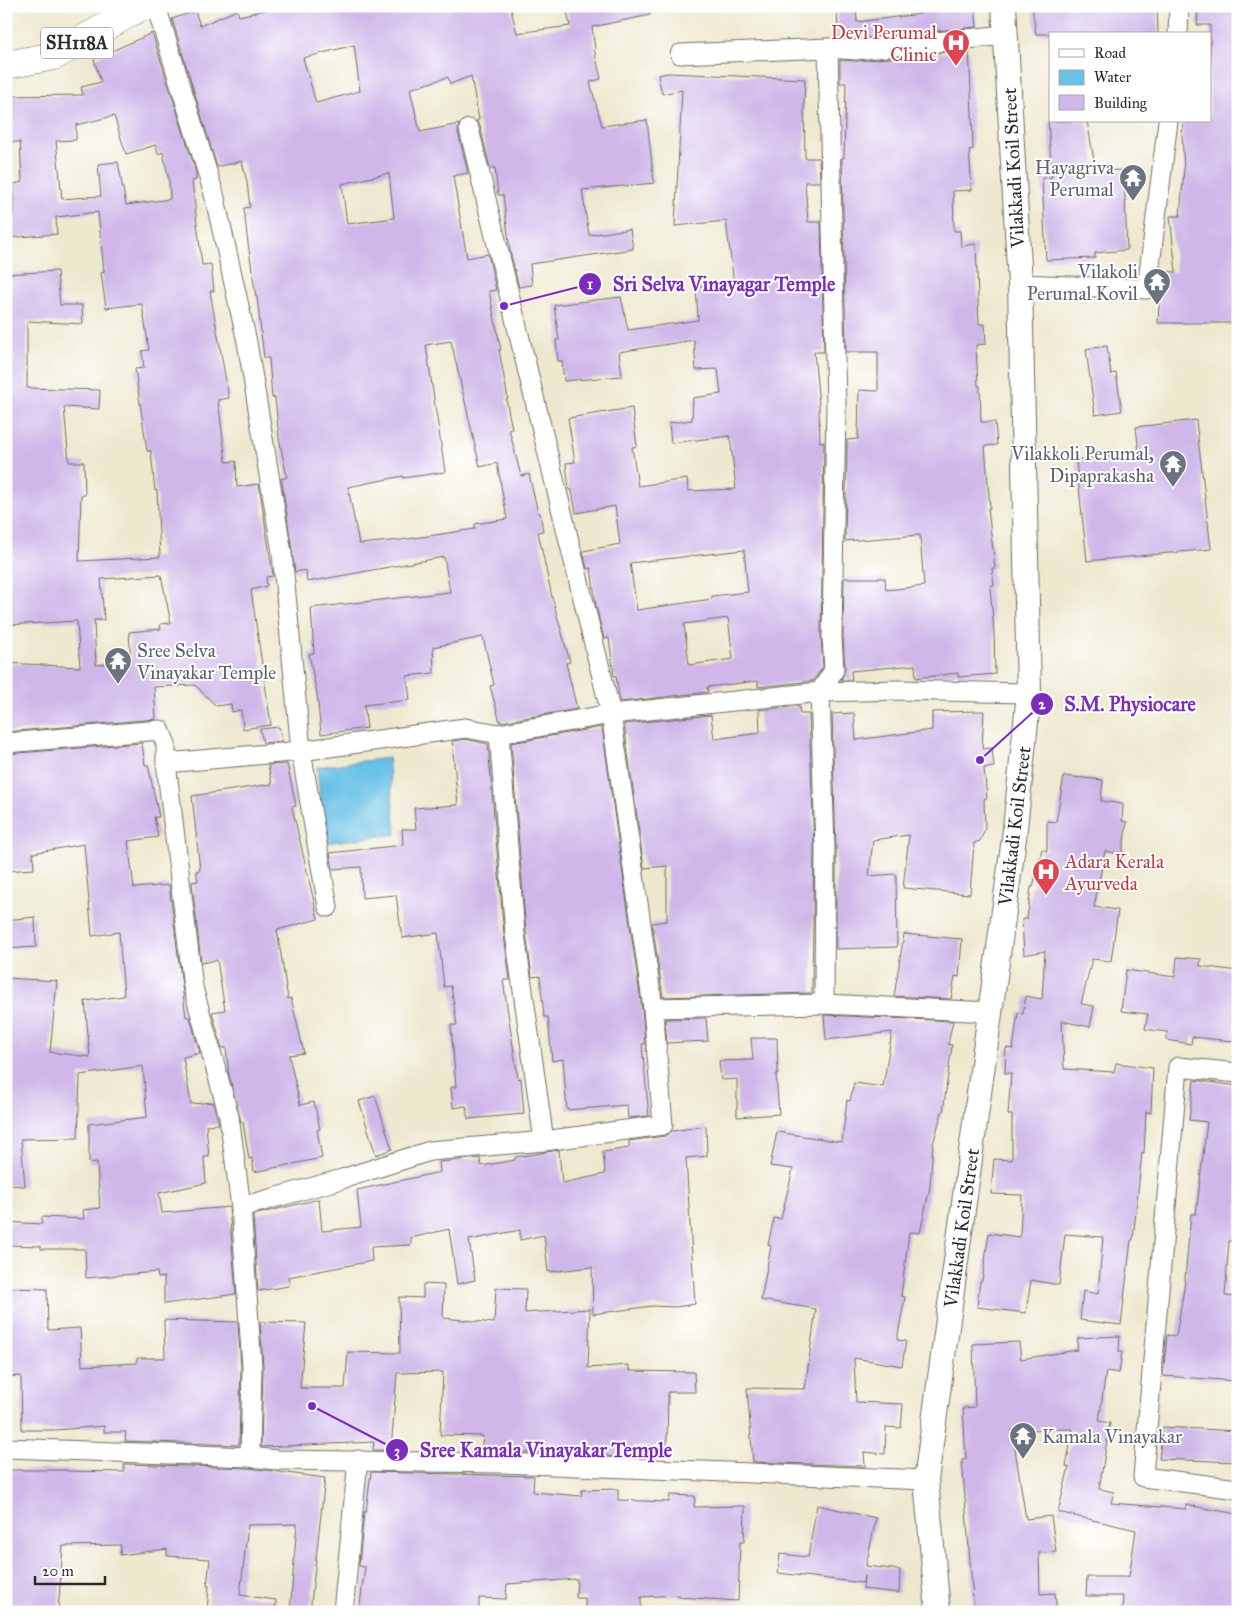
<svg xmlns="http://www.w3.org/2000/svg" width="1244" height="1618" font-family="'IM FELL Great Primer',serif">
<rect width="100%" height="100%" fill="#fff"/>
<filter id="ink" filterUnits="userSpaceOnUse"><feTurbulence type="fractalNoise" baseFrequency=".02" numOctaves="2"/><feDisplacementMap in="SourceGraphic" scale="10" xChannelSelector="R" yChannelSelector="G"/><feConvolveMatrix kernelMatrix="1 2 1 2 8 2 1 2 1" color-interpolation-filters="sRGB"/></filter>
<filter id="wash" filterUnits="userSpaceOnUse"><feTurbulence type="fractalNoise" baseFrequency=".0096" numOctaves="4" result="noise"/><feDisplacementMap in="SourceGraphic" scale="20" xChannelSelector="R" yChannelSelector="G"/><feGaussianBlur stdDeviation="1.12" result="paint"/><feColorMatrix in="noise" values="0 0 0 0 0 0 0 0 0 0 0 0 0 0 0 0 0 1.4 0 .05"/><feComposite in="paint" operator="in"/></filter>
<g filter="url(#wash)">
<rect width="100%" height="100%" fill="#ede8ce"/>
<!-- water -->
<path fill="#68c1e6" stroke="#4a7688" d="M388,758L396,834L325,843L317,767Z"/>
<g id="blocks">
<!-- building -->
<g fill="#cfb8e9" fill-rule="evenodd">
<path d="M283,6H510L517,33L570,26L566,6H649L650,15L592,27L595,49H594L601,79L590,82L602,126L647,120L654,183L582,190L589,235L630,229L633,249L530,264L532,285L519,287L510,251L503,195H498L495,168H490L480,126L476,121L479,120L471,76L450,84L448,77L410,89L420,132L459,124L458,132L468,173L453,176L467,258L488,254L496,290L489,291L501,350H499L508,399H506L512,429H509L521,476L529,474L538,513H540L543,531L538,532L552,597L570,662L566,663L577,709L500,722L490,686L494,685L483,637L433,647L434,673L407,676L410,700L364,705L367,728L321,734L317,694L309,654L314,653L311,608L450,592L444,557L307,582L306,570L295,572L282,482L281,479L287,477L279,438L275,397L272,398L269,358H264L257,297H256L247,236L244,208L250,207L247,182L242,161L217,167L172,19L195,11L200,26L237,10L239,16ZM354,45L360,91L316,103L303,58ZM389,173L394,218L347,224L342,184ZM451,341L480,467L497,463L507,519L475,524V529L401,540L359,544L348,487L403,476V478L445,472L426,345Z"/>
<path d="M837,6H856L857,22L920,14L919,6H975L977,27L856,39L838,37Z"/>
<path d="M1032,6H1068V8L1157,6L1158,34H1036Z"/>
<path d="M1198,6L1238,7V323H1158L1161,271L1176,272L1170,216H1180L1184,169L1182,134L1184,121H1210V25H1197Z"/>
<path d="M152,33L196,172V180L192,181L202,265L211,264L214,291H210L229,398L218,400L226,462L236,461L237,487L259,484L273,576L266,577L267,586L251,590L271,725L243,729L241,710L232,712L231,704L216,706L195,685L154,687L156,719L6,732V663L80,667L77,621L6,625V274L57,271L60,305H82L83,324L27,321V388L100,390L99,409L64,407L69,462H84L85,495H81L79,561L160,557L157,490L155,491L151,451H147L135,369L144,368L142,351L149,350L142,304L106,308L101,273L104,272L98,212L56,217L57,234L6,238V217L13,216L14,184L22,182L20,142H6V96L83,95L81,87L101,82L94,59ZM114,116L126,154L156,145L158,154L163,152L169,181L170,199L126,205L118,162L98,164L101,196L62,199L56,141L76,140V125ZM161,575L171,623L160,624L161,629L129,632L131,661L96,665L94,620H104L101,579Z"/>
<path d="M969,50L972,113L973,149L969,150L972,190L953,191L954,231H960L961,246L976,244L979,324H985L986,344L976,345L978,386H980L981,422H995L997,445L985,446L990,508H988L995,568H992L994,585L990,586L994,633L995,674L958,677V673L916,678L915,665L851,671L852,680H841L845,669L843,637L844,578H885L886,590L924,586L920,535L845,541L847,440L858,439L859,390L878,391V352H846L842,158H844L846,83H840V60L857,61Z"/>
<path d="M668,73L805,79L804,103L805,158H819L820,182H805L808,222H821L824,352H814L819,405L820,442H824L821,637L823,667L813,681L758,687V681L707,687L708,692L620,702L616,676H614L609,638L604,639L596,606L591,568L587,569L583,551L620,544L615,506L576,513L572,490H569L566,463L575,462L568,418L632,408L637,446L632,447L638,486L687,479L688,491L736,489L730,436L671,443L669,423L692,420L693,398L721,394L718,369L696,370L694,340L619,352L622,376L564,381L562,361H558L556,340H559L554,305L621,297L628,330L698,320L696,286L734,284L726,221L675,226L682,90L662,94L658,75ZM744,550L748,592L712,596V599L637,610L630,563ZM728,618L733,659L689,665L684,624Z"/>
<path d="M1048,121H1087L1096,171L1124,170L1127,250L1095,253V258L1046,260L1042,178L1052,177Z"/>
<path d="M1107,346L1111,374L1116,373L1122,411L1095,415L1086,349Z"/>
<path d="M1196,420L1211,549L1087,561L1076,460L1139,453L1136,427Z"/>
<path d="M799,706L800,714H809L814,848L812,993L663,997L652,923L667,921V866L644,868L624,724L711,715L714,739L760,733L759,710Z"/>
<path d="M984,711L982,749L992,748L994,767L984,768L987,798L984,799L985,829L980,841L974,843L970,894L903,888L909,835L873,840L869,876L896,874L897,947L836,949V848L832,714L854,713L856,740L932,730V712Z"/>
<path d="M279,727L282,741L263,743L260,729Z"/>
<path d="M602,727L642,1009L645,1044H642L649,1116L628,1118L627,1105L567,1110L563,1059L552,1061L548,1017H544L540,976L532,977L526,933L511,743Z"/>
<path d="M465,739L488,744L504,935L510,980H503L518,1079L521,1078L524,1114L468,1119L466,1106L453,1108L451,1087H456L451,1025H457L451,986L444,987L438,933L402,938L396,895L362,898L361,867L333,869L330,853L403,845L402,829H416L414,808L458,805L452,741Z"/>
<path d="M142,743L145,765H148L159,817H154L158,837L128,841L134,888L169,885L186,1017H190L200,1053L183,1057L191,1104L213,1102L219,1124L206,1125L209,1157H204L206,1183L159,1193L162,1213L229,1207L236,1294L164,1304V1277L158,1278L157,1272L86,1278L85,1249H41V1246L6,1245V1222L42,1224V1217L84,1219L83,1210L100,1208L97,1162L89,1163V1124L147,1117L143,1066L80,1075L78,1138L21,1139L25,1186L6,1185V978L57,981L50,1052L90,1057L85,1001L124,996L119,932L92,936L84,844L33,853L34,869L6,871V754Z"/>
<path d="M287,764L296,806L292,807L318,919L277,930L288,999L291,998L304,1053L289,1055L300,1105L314,1102L320,1129L317,1130L322,1158L254,1172L252,1158L249,1159L243,1122H241L229,1075L226,1048H222L212,1012L225,1010L217,960L201,963L192,882L198,881L196,871L200,870L192,796L272,784L268,765Z"/>
<path d="M1064,776L1103,780L1101,801L1123,804L1122,821L1127,822L1122,854L1105,851L1094,907L1118,910L1111,961L1092,959L1081,1004L1094,1006L1090,1027L1062,1021L1064,1069L1114,1072L1116,1063L1153,1068L1151,1113L1146,1112L1144,1153L1142,1152L1133,1240H1131L1121,1325L1080,1320L1083,1291L1098,1294L1103,1237L1065,1234L1059,1285L1031,1280L1026,1313L977,1307L980,1281H982L989,1233L1020,1237L1022,1195L991,1194L994,1159L1012,1160V1115H1008L1011,1073H1005L1006,1048L1013,1049L1018,1012L1023,1014L1026,996L1042,999L1045,951L1024,955L1022,919H1027L1031,887H1033L1042,849L1047,851V821L1056,822Z"/>
<path d="M35,917L36,947L6,949V920Z"/>
<path d="M904,934L962,939L959,977L955,976L951,999L894,996Z"/>
<path d="M1177,957L1201,959L1200,966L1238,971V1000L1233,1041L1192,1037L1191,1044L1166,1040L1167,1032L1145,1029L1148,1014L1121,1011L1126,970L1175,977Z"/>
<path d="M824,1015L953,1021L948,1044L952,1045L943,1112H942L933,1144L930,1187L920,1233L909,1232L901,1296L905,1297L897,1340L906,1341L902,1366L854,1358L856,1402L903,1404L901,1428L886,1427L885,1454L864,1452L865,1466L753,1462L747,1388L805,1389L816,1309L761,1300L771,1246L768,1245L774,1218L781,1219L793,1169L770,1166L777,1132L842,1142L847,1100L850,1101L854,1083L883,1087L892,1032L826,1040Z"/>
<path d="M706,1018L708,1041L667,1043L665,1019Z"/>
<path d="M751,1038H777L778,1074H776L779,1114L737,1117V1079L721,1080L719,1061L753,1060Z"/>
<path d="M1194,1080L1238,1086V1208L1234,1241H1229L1225,1296L1238,1297V1381L1163,1376L1167,1335L1176,1336L1184,1289L1191,1214H1196L1207,1122L1189,1120Z"/>
<path d="M375,1096L392,1149L376,1155L359,1101Z"/>
<path d="M706,1126L707,1156L686,1158L695,1304L676,1307L652,1306L593,1314L592,1267L548,1272L544,1235L520,1240V1230L469,1240L475,1280L457,1284L449,1229L411,1238V1245L371,1247L372,1261L288,1277L289,1286L258,1291L253,1215L319,1199L322,1231L361,1227L357,1190L440,1172L439,1162L480,1158L481,1166L515,1160V1157L559,1150L562,1183L605,1174L603,1152L629,1148V1141L664,1136L672,1131Z"/>
<path d="M423,1284L444,1285L443,1318L494,1323L496,1288L526,1289L525,1313L590,1309L588,1368L629,1365V1371L694,1372L695,1392H668L667,1446L627,1447V1457L605,1456V1454L481,1451L483,1436L440,1435L443,1372L397,1373L391,1450H373L374,1442L261,1447L263,1367L260,1322L306,1323L300,1388H345L348,1352L400,1353L399,1297L423,1298Z"/>
<path d="M10,1288L47,1289L48,1330L80,1328L82,1366L137,1363V1358H165L164,1320L238,1322L241,1367L239,1445L125,1441L126,1432H104V1426L56,1430H22L21,1376L6,1377Z"/>
<path d="M1120,1336L1119,1352H1122L1119,1373L1106,1371L1099,1421L1110,1423L1099,1489L1114,1492L1111,1503L1186,1509V1505L1238,1514V1612H1122L1123,1596H1086L1087,1577H1129L1136,1530L1058,1512L1069,1467L1066,1466L1073,1429L1012,1430L1026,1519L1051,1516L1056,1552L1039,1553L1040,1594L1055,1593L1057,1612H974L962,1460L966,1459L963,1408L975,1407L973,1344L1019,1342L1021,1359L1077,1350L1078,1338Z"/>
<path d="M1163,1427L1238,1431V1462L1159,1459Z"/>
<path d="M124,1464L249,1468L325,1478L310,1612H290L297,1524L248,1525L240,1595L276,1600L275,1612H207L209,1586H207L210,1559L167,1556V1549L120,1555L121,1545L63,1546L58,1612H6V1470H67V1471L124,1472Z"/>
<path d="M371,1472L534,1476L533,1492L581,1496L582,1490L618,1489V1500L669,1502L670,1495L695,1496L694,1507L745,1506L744,1542H740L738,1601L679,1597V1595L641,1597V1612H585V1598H576L577,1579L507,1584L506,1599L479,1598V1612H359L365,1567L359,1566L364,1512H366Z"/>
<path d="M817,1505L876,1518L866,1566L900,1570L899,1593L863,1589L864,1576L863,1583L778,1573L780,1554L808,1557Z"/>
</g>
</g>
</g>
<g filter="url(#ink)">
<use href="#blocks" fill-opacity="0" stroke="#6f6d64" stroke-width="1"/>
<g fill="none" stroke-linecap="round" stroke-linejoin="round">
<defs>
<g id="minor">
<path d="M156,6L214,194L247,342L282,553L301,751L328,907"/>
<path d="M1178,34L1179,6"/>
<path d="M680,54L828,48L856,50L1006,35"/>
<path d="M1020,284L1147,289L1168,121"/>
<path d="M499,734L515,934L544,1141"/>
<path d="M6,743L160,730L166,744V763L193,987L229,1116L241,1207L252,1367L250,1457"/>
<path d="M166,763L301,751L465,728L499,734L611,714L469,129"/>
<path d="M824,1004L825,848L820,692L834,670L832,637L836,406L828,48"/>
<path d="M653,1008L824,1004L991,1012"/>
<path d="M1238,1073L1178,1067L1143,1477L1238,1489"/>
<path d="M241,1207L342,1179L430,1151L544,1141L663,1125L653,1008L611,714L820,692L899,690L1029,693"/>
<path d="M6,1448L250,1457L277,1460L501,1463L926,1480"/>
<path d="M343,1612L358,1460"/>
</g>
<path id="tertiary" d="M938,1612L926,1480L1014,838L1029,693L1020,284L1004,6"/>
<path id="primary" d="M6,65L54,56L142,6"/>
</defs>
<!-- minor casing -->
<use href="#minor" stroke="#6f6d64" stroke-width="21"/>
<!-- tertiary casing -->
<use href="#tertiary" stroke="#6f6d64" stroke-width="26"/>
<!-- primary casing -->
<use href="#primary" stroke="#6f6d64" stroke-width="29"/>
<!-- minor -->
<use href="#minor" stroke="#fff" stroke-width="19"/>
<!-- tertiary -->
<use href="#tertiary" stroke="#fff" stroke-width="24"/>
<!-- primary -->
<use href="#primary" stroke="#fff" stroke-width="28"/>
</g>
</g>
<!-- icons -->
<defs>
<symbol id="hospital-pin" viewBox="-11 -11 22 30"><path d="M0 17L-7.5 6A9.5 9.5 0 1 1 7.5 6Z" fill="#e0444e" stroke="#fff"/><path d="M-5-5h3v3.5h4V-5h3V5h-3V1.5h-4V5h-3Z" fill="#fff"/></symbol>
<symbol id="temple-pin" viewBox="-11 -11 22 30"><path d="M0 17L-7.5 6A9.5 9.5 0 1 1 7.5 6Z" fill="#6b7280" stroke="#fff"/><path d="M0-6L5-2H3V0L6.5 2.5H4V6H1.5V3h-3V6H-4V2.5H-6.5L-3 0V-2H-5Z" fill="#fff"/></symbol>
</defs>
<g fill-rule="evenodd">
<use href="#hospital-pin" x="940" y="27" width="32" height="43"/>
<use href="#temple-pin" x="1117" y="162" width="32" height="43"/>
<use href="#temple-pin" x="1141" y="266" width="32" height="43"/>
<use href="#temple-pin" x="1157" y="448" width="32" height="43"/>
<use href="#temple-pin" x="102" y="645" width="32" height="43"/>
<use href="#hospital-pin" x="1030" y="856" width="32" height="43"/>
<use href="#temple-pin" x="1007" y="1420" width="32" height="43"/>
</g>
<g text-anchor="middle" stroke-width="4" stroke-linejoin="round" paint-order="stroke">
<!-- shield labels -->
<rect fill="#fff" stroke="#6b6b6b" stroke-width="1" x="41" y="27.5" width="72" height="31" rx="4"/>
<g font-size="18" font-weight="bold" fill="#2b2b2b">
<text x="77" y="49">SH118A</text>
</g>
<!-- health labels -->
<g font-size="19" fill="#be3a42" stroke="#fff" text-anchor="end">
<text x="937" y="39">Devi Perumal<tspan x="937" dy="22">Clinic</tspan></text>
<text x="1065" y="868" text-anchor="start">Adara Kerala<tspan x="1065" dy="22">Ayurveda</tspan></text>
</g>
<!-- worship labels -->
<g font-size="19" fill="#5b616d" stroke="#fff" text-anchor="end">
<text x="1114" y="174">Hayagriva<tspan x="1114" dy="22">Perumal</tspan></text>
<text x="1138" y="278">Vilakoli<tspan x="1138" dy="22">Perumal Kovil</tspan></text>
<text x="1154" y="460">Vilakkoli Perumal,<tspan x="1154" dy="22">Dipaprakasha</tspan></text>
<text x="137" y="657" text-anchor="start">Sree Selva<tspan x="137" dy="22">Vinayakar Temple</tspan></text>
<text x="1042" y="1443" text-anchor="start">Kamala Vinayakar</text>
</g>
<!-- street labels -->
<g font-size="19" fill="#2b2b2b" stroke="#fff">
<text transform="translate(1013 168) rotate(-93)" y="7">Vilakkadi Koil Street</text>
<text transform="translate(1014 826) rotate(-83)" y="7">Vilakkadi Koil Street</text>
<text transform="translate(961 1228) rotate(-82)" y="7">Vilakkadi Koil Street</text>
</g>
</g>
<!-- callouts -->
<path fill="none" stroke="#7b2cbf" stroke-width="2" d="M504 306L590 284M980 760L1042 704M312 1406L397 1450"/>
<g fill="#7b2cbf" stroke="#fff" stroke-width="2">
<circle cx="504" cy="306" r="5"/>
<circle cx="980" cy="760" r="5"/>
<circle cx="312" cy="1406" r="5"/>
<circle cx="590" cy="284" r="12"/>
<circle cx="1042" cy="704" r="12"/>
<circle cx="397" cy="1450" r="12"/>
</g>
<g font-size="15" text-anchor="middle" font-weight="bold" fill="#fff">
<text x="590" y="289">1</text>
<text x="1042" y="709">2</text>
<text x="397" y="1456">3</text>
</g>
<g font-size="20" text-anchor="middle" font-weight="bold" fill="#7b2cbf" stroke="#fff" stroke-width="4" stroke-linejoin="round" paint-order="stroke">
<text x="724" y="291">Sri Selva Vinayagar Temple</text>
<text x="1130" y="711">S.M. Physiocare</text>
<text x="546" y="1457">Sree Kamala Vinayakar Temple</text>
</g>
<!-- margin -->
<rect width="1244" height="1618" fill="none" stroke="#fff" stroke-width="25"/>
<!-- legend -->
<rect x="1049" y="32" width="162" height="90" fill="#ffffff" stroke="#aaaaaa"/>
<rect x="1059" y="49" width="25" height="8" fill="#ffffff" stroke="#aaaaaa"/>
<text x="1094" y="58" font-size="15" fill="#2b2b2b">Road</text>
<rect x="1059" y="70" width="25" height="15" fill="#68c1e6" stroke="#aaaaaa"/>
<text x="1094" y="82" font-size="15" fill="#2b2b2b">Water</text>
<rect x="1059" y="95" width="25" height="15" fill="#cfb8e9" stroke="#aaaaaa"/>
<text x="1094" y="108" font-size="15" fill="#2b2b2b">Building</text>
<!-- scale -->
<path d="M35 1576v8h70v-8" fill="none" stroke="#2b2b2b" stroke-width="2.5"/>
<text x="42" y="1576" font-size="15" fill="#2b2b2b" stroke="#ffffff" stroke-width="4" paint-order="stroke">20 m</text>
</svg>
